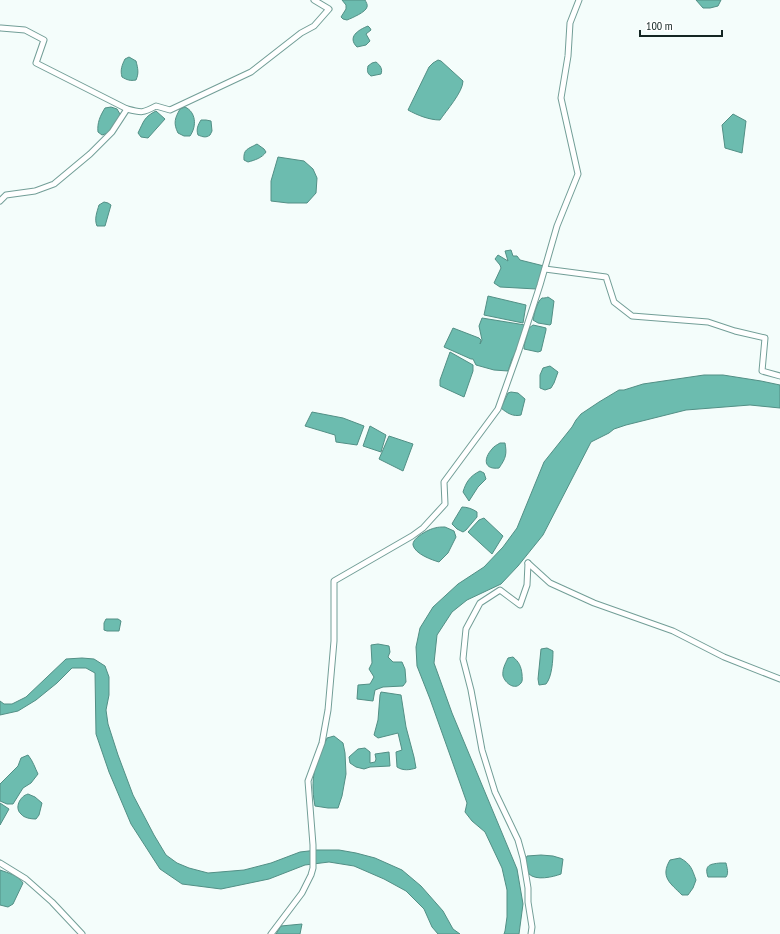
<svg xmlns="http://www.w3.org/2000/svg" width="780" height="934" font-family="'PT Sans Narrow',sans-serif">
<rect width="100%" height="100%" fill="#f4fdfb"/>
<!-- water -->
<g fill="#6cbcaf" stroke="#528f85">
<path d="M342,0H365C366,2 368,5 367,7C366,12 352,18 347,20L343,19L341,17L346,9V5Z"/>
<path d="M696,0H721L718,6L710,8H703Z"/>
<path d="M368,26L370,28L371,30L366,34L370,41L366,45L357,47C347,37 358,30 368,26Z"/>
<path d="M129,57L136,61C138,69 139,73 136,80C130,81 127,80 122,77C120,70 122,65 125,59Z"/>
<path d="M438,60L441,61L463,81C463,92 446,111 440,120C429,120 417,115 408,110L429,67L433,63Z"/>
<path d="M376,62C380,65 383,69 381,74L371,76C367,73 367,71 368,66L372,63Z"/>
<path d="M111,107L117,109L120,114L119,118L108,133L102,135L98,132C97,123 100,116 105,108Z"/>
<path d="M185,107C196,112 197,126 190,136H184L178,133C173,123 175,118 180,109Z"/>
<path d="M156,111L165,119L148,138L141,137L138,133C144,121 144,117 156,111Z"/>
<path d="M733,114L746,121L742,153L725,148L722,125Z"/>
<path d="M201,120H206L211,121L212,131L210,135C206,138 203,137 198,135C196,129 198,125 201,120Z"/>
<path d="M257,144L264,149L266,152C262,158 255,160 248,162L244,160C243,149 248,149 257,144Z"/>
<path d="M278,157L304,161L313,169L317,178L316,193L307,203H288L271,201V181Z"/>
<path d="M104,202L108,203L111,205L105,226H97C94,219 97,212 99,205Z"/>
<path d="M511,250L513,256H517L520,260L544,266L536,289L500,287L494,283L501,268L500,265L495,259L498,255L508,261L505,251Z"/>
<path d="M488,296L526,305L523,323L484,315Z"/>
<path d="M548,297L554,301L551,324L550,325L538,323L533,320C534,315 537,301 542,298C544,298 546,298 548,297Z"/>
<path d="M482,318L525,325L519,346L512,359L508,371L494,370L476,365L473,359H471L444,347L453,328L479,338L481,340L480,344L482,340L479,326Z"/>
<path d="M533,325L542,327L546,328V330L541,351L538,352L524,349V346L529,328Z"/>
<path d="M450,352L473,365V371L464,397L440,386V380Z"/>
<path d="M550,366L558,372L554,383L551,388L545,390L540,388V375L543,368Z"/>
<path d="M704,375H723L761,381L780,385V408L750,405L686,410L626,425L614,429L609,433L591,442L543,535L518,566L501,584L467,600L452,612L437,635L434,663L452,713L517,869L523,904L519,934H504L505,931L507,917V890L502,868L485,832L472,821L465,812L467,803L461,786L430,699L417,666L416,647L420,628L433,607L458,584L484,567L503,547L517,528L544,462L572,427L576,420L581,414L599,402L619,390H624L643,384Z"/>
<path d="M511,392L518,393L525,399L521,415C513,417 507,413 501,408L508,393Z"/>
<path d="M312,412L343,418L364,426L357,445L336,442L335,435L305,426Z"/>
<path d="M370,426L386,435L381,452L363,446Z"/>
<path d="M389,436L413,444L403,471L379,459Z"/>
<path d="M500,443H505C507,454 506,458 499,468C484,470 483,459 492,449C494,446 497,445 500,443Z"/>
<path d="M480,471L484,473L486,479L478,487L469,501L463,492C466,482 470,476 480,471Z"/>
<path d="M462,507C467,507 473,509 477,512V517L466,530L463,532L457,529L452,524L453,522Z"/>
<path d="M484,518L503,536L492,554L468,532L479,520Z"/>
<path d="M445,527L454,531L456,537L448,553L439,562C432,560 415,554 413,545C412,538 429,529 435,528C438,527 441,527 445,527Z"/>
<path d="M106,619H118L121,621L119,631H107L104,630V623Z"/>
<path d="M378,644L389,646L390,652L388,657L393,662H402L405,669L406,682L403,686L383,687L375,690L373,701L357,699L358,685L370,684L374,677L369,669L372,663L371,645Z"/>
<path d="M547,648L553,651C553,660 552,677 546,684L539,685L538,679L541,649Z"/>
<path d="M513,657C519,662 521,666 522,674C522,677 523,681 521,683C515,691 505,683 503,676C502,670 505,664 508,658Z"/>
<path d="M82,658L94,659L105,666L109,677V695L106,710L108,724L118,755L133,795L154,835L166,855L177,863L189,868L208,873L244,870L271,863L300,852L317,850H339L356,853L375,858L402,870L421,886L443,911L453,929L460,934H438L432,927L424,909L406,891L384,879L354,866L329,862L305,865L269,879L221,889L182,884L160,869L131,824L109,772L96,734L95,673L86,668H72L57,683L36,700L18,711L0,715V701L4,704H12L26,697L66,659Z"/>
<path d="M381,692L401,695L406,727L414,757L416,768C410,770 403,771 397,767L396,752L402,750L398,733L378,738L374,735L378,720L380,695Z"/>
<path d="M334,736L343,743L345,753L346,774L342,796L338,808H328L315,806C312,791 312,776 317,762C320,753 324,746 327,738Z"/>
<path d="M365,748L370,752V763L375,762L376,759L375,754L389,752L390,766L370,767L364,769L356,767L350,763L349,757L358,749Z"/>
<path d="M28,755C33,761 35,768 38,774L31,783L23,788L13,804H7L0,801V784L18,766L21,758Z"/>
<path d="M28,794L35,797L42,803L39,815L36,819C31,819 24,818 21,814C14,808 20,796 28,794Z"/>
<path d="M0,803L9,809L0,825Z"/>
<path d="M541,855L553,856L563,859L561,874C553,877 536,881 529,874C526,871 526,865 525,861L527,856Z"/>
<path d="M680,858C691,864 692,869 696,880L693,888L688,895H682C670,883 660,877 670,860Z"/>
<path d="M720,863H726C727,868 729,873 726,877H708C704,865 710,864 720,863Z"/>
<path d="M0,870C8,873 18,875 23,883L13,904L8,907L0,905Z"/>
<path d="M302,924L300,934H276L281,926Z"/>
</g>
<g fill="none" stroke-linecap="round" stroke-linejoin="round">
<defs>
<g id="street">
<path d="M1,28L25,30L44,40L36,63L127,109"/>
<path d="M0,201L6,195L35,191L54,184L90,154L112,132L127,109C142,113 143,113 156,106L170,110L251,72L301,33L314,26L329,9L314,0"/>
<path d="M545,269L606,277L614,302L632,316L708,322L735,331L765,338L762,371L780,376"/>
<path d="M528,563L527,585L520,605L500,590L480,603L466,629L463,659L471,690L482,750L495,792L518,840L523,858L528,888V902L532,927L531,934"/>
<path d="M528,563L550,583L594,603L673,631L724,657L780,679"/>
<path d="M0,863L26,879L52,902L82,934"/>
<path d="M271,934L302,893L311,875L313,868V845L308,781L322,743L328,710L334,641V581L412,536L423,528L445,504L444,482L498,409L519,350L540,285L557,226L578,174L561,98L568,56L570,23L579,0"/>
</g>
</defs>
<!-- street casing -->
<use href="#street" stroke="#729e97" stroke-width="7"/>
<!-- street -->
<use href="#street" stroke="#fff" stroke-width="5"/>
</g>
<!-- scale -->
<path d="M640 30v6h82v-6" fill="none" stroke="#142623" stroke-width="2"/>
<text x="646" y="30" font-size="12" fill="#142623" stroke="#ffffff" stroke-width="3" paint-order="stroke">100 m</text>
</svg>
